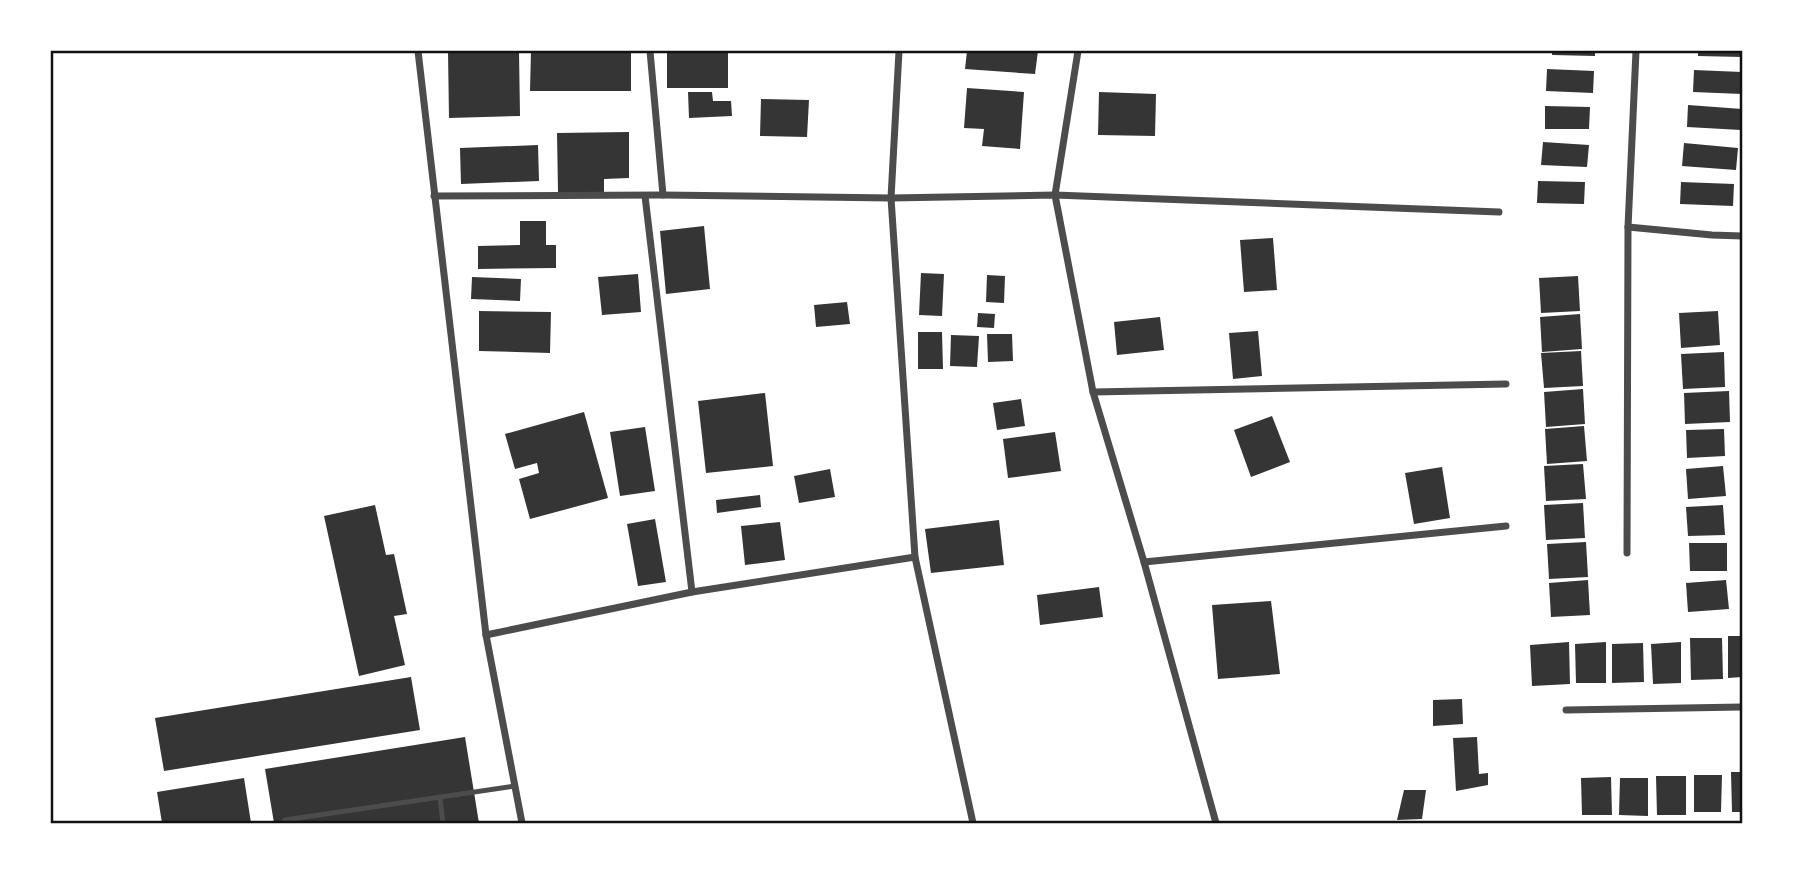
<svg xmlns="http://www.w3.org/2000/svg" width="1793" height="874" font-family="'Public Sans',sans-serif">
<rect width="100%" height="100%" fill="#fff"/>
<!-- building -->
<g fill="#353535">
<path d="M448,51H519L520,116L449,118Z"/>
<path d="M531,51H631V91H530Z"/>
<rect x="667" y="51" width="61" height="37"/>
<path d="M967,51H1038L1035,74L965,69Z"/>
<path d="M1552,51H1595V56L1552,55Z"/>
<path d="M1698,51H1742V57L1698,56Z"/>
<path d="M1547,69L1594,71L1593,93L1546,91Z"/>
<path d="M1694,70L1742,72V94L1693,92Z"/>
<path d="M967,88L1024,92L1020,149L982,146L984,129L964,128Z"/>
<path d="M688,92H712L713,101H731L732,116L689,118Z"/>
<path d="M1099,92L1156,94L1155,136L1098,135Z"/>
<path d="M761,99L809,100L807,137L760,136Z"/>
<path d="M1688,105L1742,109L1741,130L1687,127Z"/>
<path d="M1545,106L1590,107L1589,129H1545Z"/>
<path d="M629,132V178L604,179V192H558L557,133Z"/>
<path d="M1543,142L1589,145L1587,167L1541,165Z"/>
<path d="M1684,143L1738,148L1736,170L1682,166Z"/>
<path d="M538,145L539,181L461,184L460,148Z"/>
<path d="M1538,181L1585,182L1584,204L1537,203Z"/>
<path d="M1681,182L1734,184L1733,206L1680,204Z"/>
<path d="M520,221H546V245H556V268L478,269V246L520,245Z"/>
<path d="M704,226L710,289L666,294L660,231Z"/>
<path d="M1273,238L1277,290L1244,292L1240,240Z"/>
<path d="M921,273L944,274L942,316L919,315Z"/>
<path d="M638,274L641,312L602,315L598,277Z"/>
<path d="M987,275L1005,276L1004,303L986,302Z"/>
<path d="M1578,276L1580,311L1541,313L1539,278Z"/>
<path d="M472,277L521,279L520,301L471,299Z"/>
<path d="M847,302L850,324L816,327L814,305Z"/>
<path d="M479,311L551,312L550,353L479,351Z"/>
<path d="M1718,311L1720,345L1681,348L1679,313Z"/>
<path d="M978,313L995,314L994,328L977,327Z"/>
<path d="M1580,314L1582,349L1542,352L1540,317Z"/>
<path d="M1160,317L1164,350L1117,355L1114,322Z"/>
<path d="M1258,331L1262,376L1233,379L1229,333Z"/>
<path d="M918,332H942L943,369H918Z"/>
<path d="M987,334H1012L1013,361L988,362Z"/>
<path d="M951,335L979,336L977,367L950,366Z"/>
<path d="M1581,351L1583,386L1544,388L1541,353Z"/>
<path d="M1724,352L1725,387L1683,389L1681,354Z"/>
<path d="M1583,389L1585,424L1546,427L1544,392Z"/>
<path d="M1729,391L1730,422L1685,424L1684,393Z"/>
<path d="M765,393L773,466L706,473L698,401Z"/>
<path d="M1021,399L1025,426L997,430L993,403Z"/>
<path d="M584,412L608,498L530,519L519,479L539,473L537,463L515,469L505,434Z"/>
<path d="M1272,416L1290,462L1251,477L1234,430Z"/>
<path d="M1584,426L1587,461L1547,464L1545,429Z"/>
<path d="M645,427L655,491L620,496L610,432Z"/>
<path d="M1724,429L1725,456L1687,458L1686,430Z"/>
<path d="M1055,432L1061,471L1008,478L1003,439Z"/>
<path d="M1583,464L1586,499L1546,501L1544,466Z"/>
<path d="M1723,466L1726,496L1688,499L1686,469Z"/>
<path d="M1442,467L1450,518L1414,524L1405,473Z"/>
<path d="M830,469L835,497L799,503L794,476Z"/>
<path d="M760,495L761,507L717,513L716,500Z"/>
<path d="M1583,503L1585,538L1546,540L1544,505Z"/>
<path d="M375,505L386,555L394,554L407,614L394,616L405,665L359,676L324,516Z"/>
<path d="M1723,505L1725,535L1688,536L1686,507Z"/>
<path d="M655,519L666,582L638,586L627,524Z"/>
<path d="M999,520L1004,565L931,573L925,529Z"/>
<path d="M780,522L785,560L745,565L741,526Z"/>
<path d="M1586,542L1588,577L1549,579L1547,544Z"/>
<path d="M1689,543H1727V571H1690Z"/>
<path d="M1588,580L1590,615L1551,617L1549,583Z"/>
<path d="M1726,580L1729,609L1688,612L1686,583Z"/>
<path d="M1099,587L1103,617L1040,625L1037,595Z"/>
<path d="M1271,601L1280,674L1218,679L1212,605Z"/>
<path d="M1728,636H1742V677L1728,678Z"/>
<path d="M1690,638H1722L1723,679L1691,680Z"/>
<path d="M1569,642L1570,684L1532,686L1530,645Z"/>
<path d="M1606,642V683H1576L1575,644Z"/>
<path d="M1681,642V683L1653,684L1651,644Z"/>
<path d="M1643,643L1644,682L1612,683V644Z"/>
<path d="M411,677L420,730L164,771L155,718Z"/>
<path d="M1462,699L1463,724L1433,726V700Z"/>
<path d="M465,737L479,823H274L265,769Z"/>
<path d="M1477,737L1479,774L1488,773V785L1456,791L1453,738Z"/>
<path d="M1731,772H1742V812H1732Z"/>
<path d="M1694,775H1722L1721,812H1694Z"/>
<path d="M1656,776H1686V815H1657Z"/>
<path d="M1611,777L1612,815H1582L1581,778Z"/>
<path d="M244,778L251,823H162L157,792Z"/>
<path d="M1620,778H1648V816L1619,815Z"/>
<path d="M1404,790H1426L1422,819L1397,820Z"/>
</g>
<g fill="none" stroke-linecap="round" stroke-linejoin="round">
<!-- service -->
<g stroke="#4c4c4c" stroke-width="5">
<path d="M440,798L443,823"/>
<path d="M282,823L285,820L515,786"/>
</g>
<!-- minor -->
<g stroke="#4c4c4c" stroke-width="7">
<path d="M418,51L486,635L522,823"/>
<path d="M650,51L663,195"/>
<path d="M899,51L891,198L915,557L973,823"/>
<path d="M1078,51L1055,195L1093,392L1144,562L1216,823"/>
<path d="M434,196L663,195L891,198L1055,195L1499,212"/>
<path d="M645,196L692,592"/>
<path d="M1628,227L1712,235L1742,236"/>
<path d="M1093,392L1506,384"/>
<path d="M1627,553L1628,227L1636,51"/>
<path d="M1144,562L1506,526"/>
<path d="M486,635L692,592L915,557"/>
<path d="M1566,710L1742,707"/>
</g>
</g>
<!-- border -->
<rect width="1793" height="874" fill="none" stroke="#ffffff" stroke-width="105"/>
<rect x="52" y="52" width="1689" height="770" fill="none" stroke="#111" stroke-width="2.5"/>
</svg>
